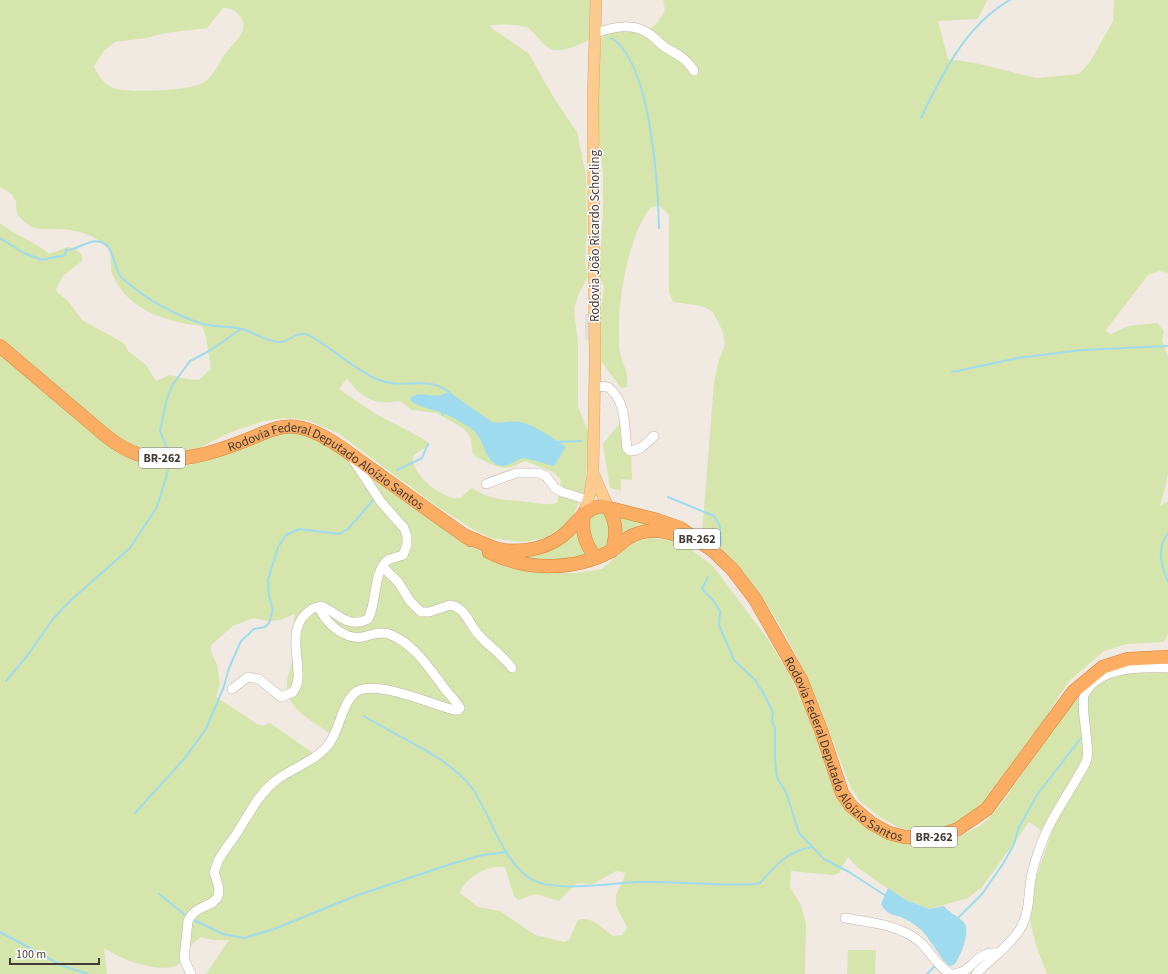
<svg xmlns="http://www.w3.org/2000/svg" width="1168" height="974" font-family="'Source Sans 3',sans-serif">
<rect width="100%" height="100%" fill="#f1eae2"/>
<!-- green -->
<g fill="#d5e5ab" fill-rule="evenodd">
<path d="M0,0H592L591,39C580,44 568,51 555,50C543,49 537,32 526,27C520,24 496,24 489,26L529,54L554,98L577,132L586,175L587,233L585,262L588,277L579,293L574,309L578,345V406L589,434L585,488L573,516L563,527L546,538L523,542L490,538L471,528L435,505L338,433L307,420L286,418L263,421L229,433L188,453L152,452L137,447L111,432L0,338V223C15,236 35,241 49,254L68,247L74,248L82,255V261L64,275L56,288L57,292L68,301L82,320L125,344L128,351L146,365L156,381L170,375L186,379L199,380L211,369L206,337L202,326C167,322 129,311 113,276C108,266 115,254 105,245C91,233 74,229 56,229C48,229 40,230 32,227C27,224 18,218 17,212C15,207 18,203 14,198C12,193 5,190 0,187ZM223,8C230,8 235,10 239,15C252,30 234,41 226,53C219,62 214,76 204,82C192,91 124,94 111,87C102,82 98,75 94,66L104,51L115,42L146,38L165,33L207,28ZM347,378C360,398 376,406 400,401L412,410L437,413L463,428L471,438L472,452L476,457L495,466L505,468L512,467L525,461L553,472L561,480L557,503C547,506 539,503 529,502C508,500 489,500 472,488L460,498C445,502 407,472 414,455L430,444L420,437L374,413L339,389Z"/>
<path d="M663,0H987L978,19L938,21L948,59L975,63L1036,78L1079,74L1090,62L1113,21L1114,0H1168V273L1160,271L1148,275L1105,331L1111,334L1128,326L1157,323L1164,331L1162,340L1168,357V475L1160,506L1168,501V634L1164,642L1127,644L1104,651L1069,681L1018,760L973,817L931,833L914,832L898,827L880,817L860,801L851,788C816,696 782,597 702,534L714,382L719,360L725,345L723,332L717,320L712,311L702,306L673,302L669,292V215L660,206L651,207C629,233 617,301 619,336C619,343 619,351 621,357C625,371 629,371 627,387L621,388L601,361L598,335L604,286L599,278L603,213V173L598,130L599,61L603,28L646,33L658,22L665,10Z"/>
<path d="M0,353L150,463L191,465L214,454L286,429L319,436L464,539L508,568L547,573H575L602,569L628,547L640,539L650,538L672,540L690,549L713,566L767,638L788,672L851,809L911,843L931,845L951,841L980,826L994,813L1007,796L1055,723L1092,683L1104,677L1168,666V974H1047C1040,956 1031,935 1030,915C1029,892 1043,859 1050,837L1029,822L982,887L968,898L929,909L906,900L881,884L857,867L848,857L839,873L833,875L791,871L790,887L800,903L806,923L805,974H206L229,940H213L201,937C187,946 187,953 178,965C161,974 121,960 104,948L107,974H0ZM295,614C291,629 294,644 292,660C291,669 286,678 287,688C289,713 317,722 334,737L320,758L270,723L263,726L257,724L216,697L220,685L217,665L210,649L212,644L233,626L253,618L268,621L280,620ZM505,867L514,896L518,900L536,894L559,901L577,883L593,884L616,871L625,873C624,883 617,888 616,898C614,908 624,918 627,928L622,935L613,936C603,929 591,915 578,920L569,940L564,942L535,935L500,911L478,907L460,893C466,876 488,865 505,867Z"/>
<path d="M622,420L631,448L632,480L621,479V491L610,488L603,444Z"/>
<path d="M602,511L608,515L612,539L602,549L593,547L588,520L591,516Z"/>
<path d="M616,513L680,532L619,539Z"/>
<path d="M580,522L589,557L538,562L503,554L537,552Z"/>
<path d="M848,950H876L875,974H847Z"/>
</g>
<!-- parking -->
<rect fill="#e1dedb" x="585" y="314" width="5" height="26"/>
<!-- water -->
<g fill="#9edbee">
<path d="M449,392L492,422C502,424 511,420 521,422C536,426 553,438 566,447L554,466L524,458C517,459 511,465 504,466C484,466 486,441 474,431C467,425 458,421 450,416C440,410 413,407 410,399C417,389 431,398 441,395C444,394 446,393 449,392Z"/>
<path d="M888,888L906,900L929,909L944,906C949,913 960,917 965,924C970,934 960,958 954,965L949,966C932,949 930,932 907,920C895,913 889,918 881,904Z"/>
</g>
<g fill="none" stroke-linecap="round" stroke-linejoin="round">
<!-- stream -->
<g stroke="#9edbee" stroke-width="2">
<path d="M611,38C651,61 658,185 659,228"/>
<path d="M921,118C942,74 966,25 1010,0"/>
<path d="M0,238L24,253L42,260C50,257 57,258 65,255L66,250C77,251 89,238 101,242C116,247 112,268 122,278C144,298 174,315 203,324C217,328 232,325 245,330C257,334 266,341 279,342C289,343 294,332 305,334C311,335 318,341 323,344C339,355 363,374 379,380C404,390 431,374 451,394"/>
<path d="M952,372L1018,358L1082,350L1168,346"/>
<path d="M442,415L444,411"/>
<path d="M554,442L581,441"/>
<path d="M167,449L160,431L166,402L173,384L190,361L211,350L241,329"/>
<path d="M397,470L422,458L428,444"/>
<path d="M668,497L714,516L720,526L721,544"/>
<path d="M1168,533C1156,550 1161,564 1168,582"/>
<path d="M708,577L702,589L713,600L720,611L719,625L734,660L755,680L764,694L773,713L772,721L775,728V759L777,778L786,792L799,833L824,859L849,872L886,896"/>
<path d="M6,681L27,656L53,619L70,601L130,548L157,507L168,471"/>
<path d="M364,716C397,737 449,757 472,788C491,815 502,861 531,879C554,893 611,883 638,882C678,881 717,886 756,884L760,883C777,864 786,852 812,847"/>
<path d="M135,813L185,758L206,729L224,686L229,668L241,641L254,629L265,627L269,623L273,610L269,596L268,580L278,547L286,535L299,529L339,534L348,529L375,498"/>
<path d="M159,894L185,915"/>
<path d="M194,920L223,934L244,938L274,929L358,895L454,863L483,855L507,852"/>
<path d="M956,920L982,894L1003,864L1014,844L1019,827L1037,795L1081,738"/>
<path d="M0,932L63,966L88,974"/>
<path d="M927,974L936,965"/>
</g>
<defs>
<g id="minor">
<path d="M595,33C613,27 634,22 651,35C657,40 662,46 668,49C680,56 687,59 694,71"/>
<path d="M595,386L608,387C627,401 624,427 627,448L630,451C641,451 647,442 654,436"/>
<path d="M486,484L516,473H539L546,476L555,488L562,492L588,500"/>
<path d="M383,567L398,582L410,601L421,612H429L450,605C465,607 469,624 478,634C488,646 502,654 512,668"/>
<path d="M232,689L248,677L259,679L281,697L293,692C309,673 279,629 312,609C331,598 341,633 368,619C377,604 373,570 388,560C392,558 398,557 403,555L407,545V536L404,528L381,502L352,458"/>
<path d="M845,918C871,923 900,924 921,943C932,954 937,966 951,974"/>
<path d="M191,974L184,959L188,921C199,897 231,913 214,873L218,861C223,852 229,844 235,836C247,818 257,796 274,782C291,768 315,762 329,744C340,730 343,696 360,690C381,682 432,704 454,710H458L460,708C456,701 450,695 445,689C429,668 415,644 389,634C380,631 371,635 362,637C346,640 328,625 321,611L322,606"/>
<path d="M955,974C974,971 975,951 998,953"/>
<path d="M976,974C990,959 1009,947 1020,929C1030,913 1028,896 1031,879C1033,865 1041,843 1047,830C1055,813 1066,797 1076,780C1079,774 1085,766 1087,759C1090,742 1079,704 1085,693C1101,666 1141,667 1168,668"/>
</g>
<g id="major">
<path d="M593,473L608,507"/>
<path d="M584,513L590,493L593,473L595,363L593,100L596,0"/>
</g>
<g id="highway">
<path id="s1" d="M0,346L106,436C115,443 126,450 137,454C172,467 217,452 249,439C266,432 283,423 302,428C326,434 347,452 367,466C402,491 436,516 471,540"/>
<path d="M608,507C617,523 617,534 612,551"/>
<path d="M584,513C581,531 585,544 596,558"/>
<path id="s2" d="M465,536C477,540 490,548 502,550C525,553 551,548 568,531C578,520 586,509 601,506L657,520L680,528L712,550L732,569L755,599L801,680L821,730L842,793L851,806L871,823L889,833L905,837L927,838L939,836L958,829L987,809L1073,692L1103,667L1128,659L1168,657"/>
<path d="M489,552C526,571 574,571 611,551C617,548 622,542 628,538C644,528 661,530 678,535"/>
</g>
</defs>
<!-- minor casing -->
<use href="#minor" stroke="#bfb3a8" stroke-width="10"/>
<!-- major casing -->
<use href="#major" stroke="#e0a461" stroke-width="12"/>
<!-- highway casing -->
<use href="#highway" stroke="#d98034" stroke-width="14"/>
<!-- minor -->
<use href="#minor" stroke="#fff" stroke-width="9"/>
<!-- major -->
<use href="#major" stroke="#fccb90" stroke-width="11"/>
<!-- highway -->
<use href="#highway" stroke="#fbae63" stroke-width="13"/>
</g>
<g text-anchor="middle" stroke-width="3" stroke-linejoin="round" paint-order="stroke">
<!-- shield labels -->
<g fill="#fff" stroke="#7b7570" stroke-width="1">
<rect x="139" y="448" width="46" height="20" rx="3"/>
<rect x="674" y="529" width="46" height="20" rx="3"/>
<rect x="911" y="827" width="46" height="20" rx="3"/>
</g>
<g font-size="12" font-weight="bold" fill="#423a33">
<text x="162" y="462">BR-262</text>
<text x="697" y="543">BR-262</text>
<text x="934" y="841">BR-262</text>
</g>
<!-- street labels -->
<g font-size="13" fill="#423a33" stroke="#fff">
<text transform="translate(594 236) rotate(-90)" y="5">Rodovia João Ricardo Schorling</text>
<text dy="5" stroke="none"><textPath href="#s1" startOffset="379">Rodovia Federal Deputado Aloízio Santos</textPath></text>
<text dy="5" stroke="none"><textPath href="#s2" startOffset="518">Rodovia Federal Deputado Aloízio Santos</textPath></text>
</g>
</g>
<!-- scale -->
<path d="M10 958v6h89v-6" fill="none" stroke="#423a33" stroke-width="2"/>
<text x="16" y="958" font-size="12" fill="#423a33" stroke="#ffffff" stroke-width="3" paint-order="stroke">100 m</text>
</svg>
